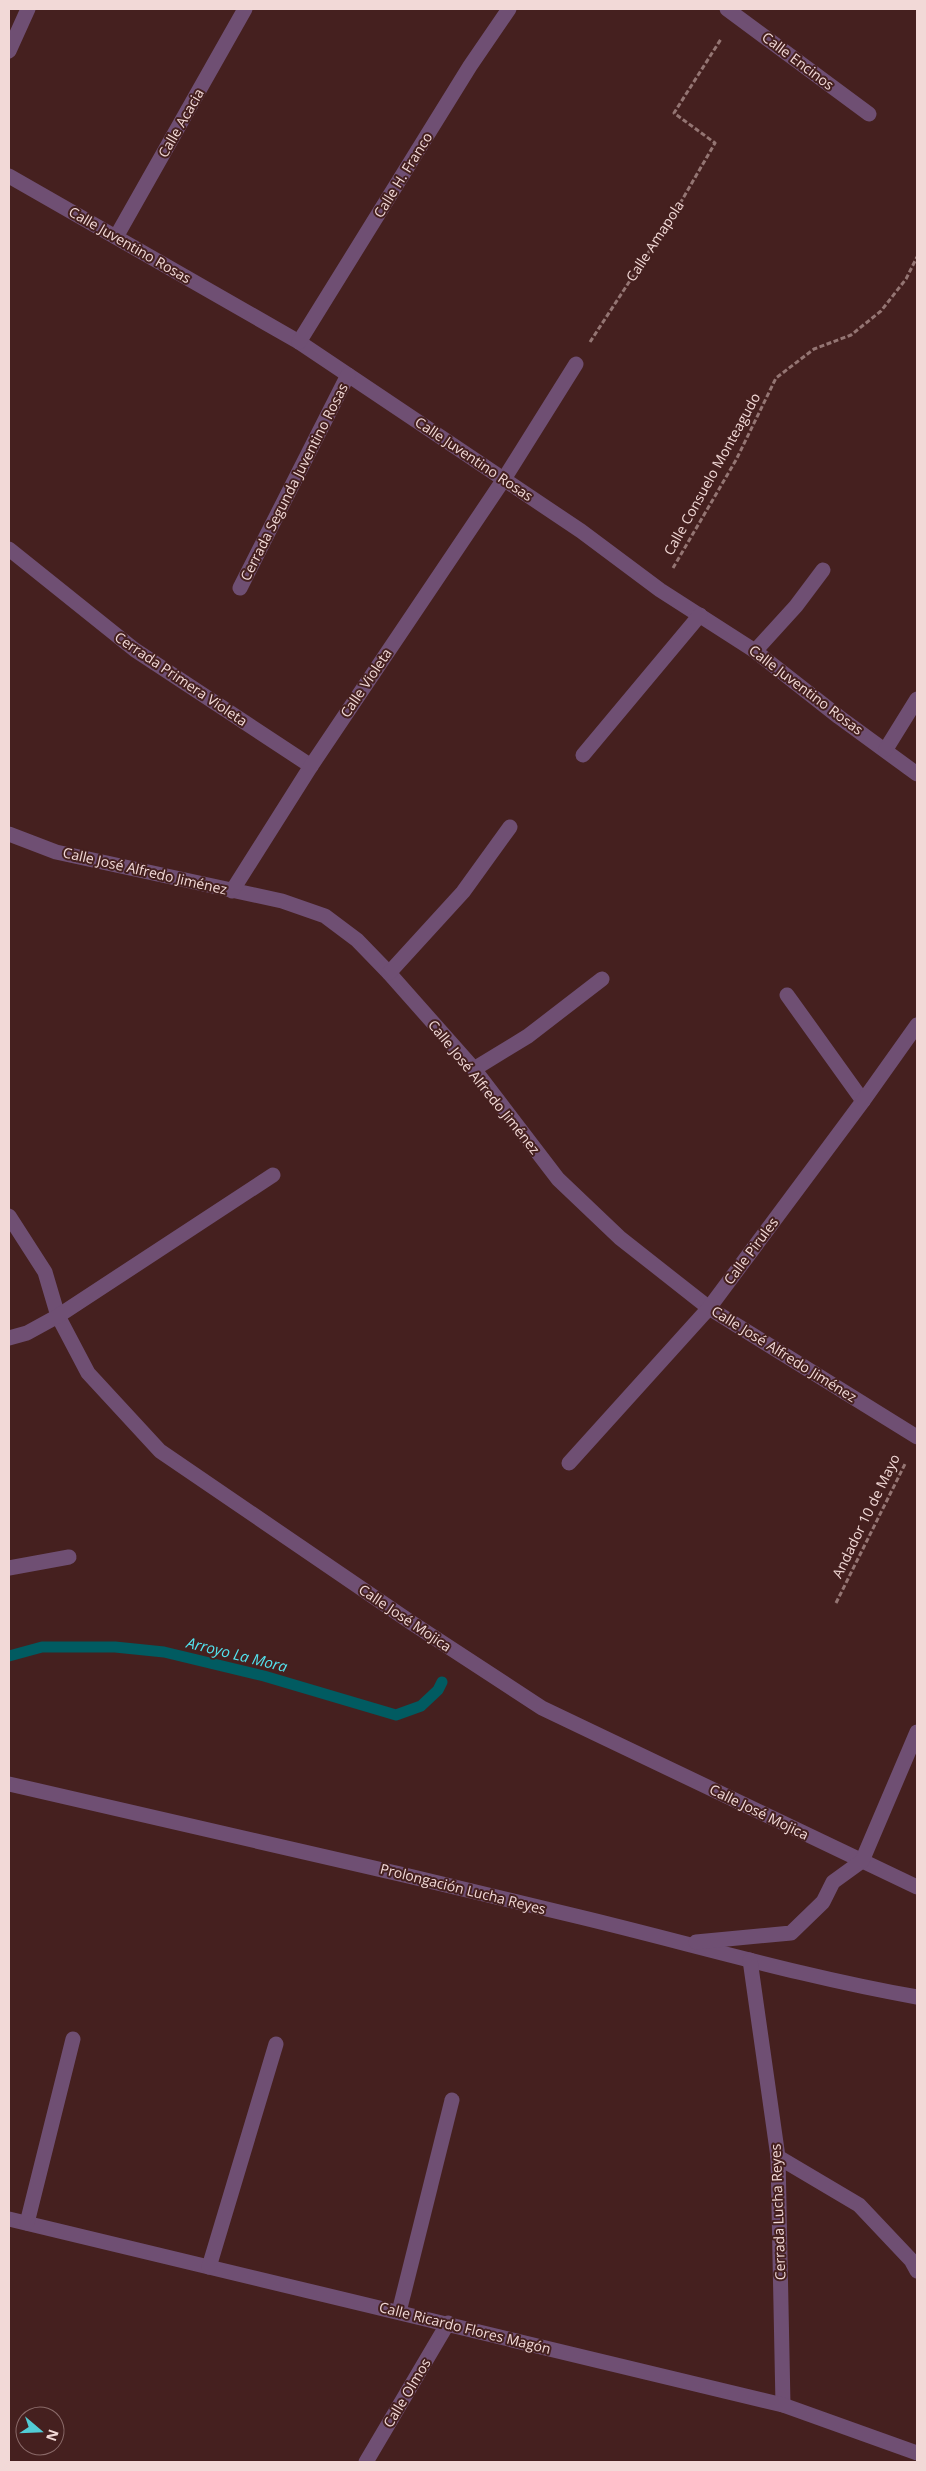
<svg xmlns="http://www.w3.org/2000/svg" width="926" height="2471" font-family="'Open Sans',sans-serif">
<rect width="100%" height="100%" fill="#45201f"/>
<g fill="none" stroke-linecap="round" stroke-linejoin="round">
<!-- stream -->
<path stroke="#015b61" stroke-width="11" d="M9,1656L42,1647H115L164,1652L264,1676L396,1715L421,1706L438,1690L442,1682"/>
<!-- path -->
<g stroke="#947573" stroke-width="3" stroke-dasharray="5 2.5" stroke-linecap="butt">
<path d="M590,342L678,207L715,143L674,113L721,39"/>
<path d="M673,568L736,460L776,378L814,349L851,335L881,311L906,279L917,257"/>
<path d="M836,1603L906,1462"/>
</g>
<!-- minor -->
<g stroke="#6f4f73" stroke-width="15">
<path d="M727,9L869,114"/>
<path d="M9,51L28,9"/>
<path d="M9,176L299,342L581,531L660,590L755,651L839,717L917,774"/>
<path d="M116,237L245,9"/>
<path d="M299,342L470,66L509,9"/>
<path d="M9,549L135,650L311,766"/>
<path d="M240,588L348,375"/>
<path d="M755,651L796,606L823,570"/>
<path d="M886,749L917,699"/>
<path d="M583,755L700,615"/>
<path d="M9,834L56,852L282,901L325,916L357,940L389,973L474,1069L558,1179L620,1238L709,1308L917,1437"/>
<path d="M232,891L311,766L504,479L576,364"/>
<path d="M389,973L463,892L510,827"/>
<path d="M787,995L863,1101"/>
<path d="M474,1069L528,1036L602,979"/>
<path d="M9,1216L45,1272L58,1316L88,1373L160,1451L412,1623L542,1708L917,1887"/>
<path d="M9,1338L27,1333L58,1316L273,1175"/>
<path d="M569,1463L709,1308L863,1101L917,1025"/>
<path d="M9,1568L69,1557"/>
<path d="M9,1784C199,1827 390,1871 580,1917C692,1944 803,1977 917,1997"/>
<path d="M696,1942L791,1933L823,1902L833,1882L862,1861L917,1732"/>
<path d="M750,1960L778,2157L783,2405"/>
<path d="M778,2157L859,2205L911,2260L917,2271"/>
<path d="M9,2219L783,2405L917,2453"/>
<path d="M27,2223L73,2039"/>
<path d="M209,2267L276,2044"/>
<path d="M399,2312L452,2100"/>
<path d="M366,2462L448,2323"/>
</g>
</g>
<g text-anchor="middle" stroke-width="4" stroke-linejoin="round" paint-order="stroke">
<!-- street labels -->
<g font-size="14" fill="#f2d9d7" stroke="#45201f">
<text transform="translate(798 61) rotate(37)" y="5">Calle Encinos</text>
<text transform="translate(181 123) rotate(-60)" y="5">Calle Acacia</text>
<text transform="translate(403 175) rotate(-58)" y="5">Calle H. Franco</text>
<text transform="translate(655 241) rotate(-57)" y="5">Calle Amapola</text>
<text transform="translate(130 245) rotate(30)" y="5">Calle Juventino Rosas</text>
<text transform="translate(474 459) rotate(34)" y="5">Calle Juventino Rosas</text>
<text transform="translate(712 474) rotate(-61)" y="5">Calle Consuelo Monteagudo</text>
<text transform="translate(294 482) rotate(-63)" y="5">Cerrada Segunda Juventino Rosas</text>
<text transform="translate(181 679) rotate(34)" y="5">Cerrada Primera Violeta</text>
<text transform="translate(366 683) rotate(-56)" y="5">Calle Violeta</text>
<text transform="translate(806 690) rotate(37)" y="5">Calle Juventino Rosas</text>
<text transform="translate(145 871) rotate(13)" y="5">Calle José Alfredo Jiménez</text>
<text transform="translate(484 1087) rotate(51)" y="5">Calle José Alfredo Jiménez</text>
<text transform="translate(751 1251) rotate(-53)" y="5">Calle Pirules</text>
<text transform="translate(784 1354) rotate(32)" y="5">Calle José Alfredo Jiménez</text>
<text transform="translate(866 1516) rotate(-64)" y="5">Andador 10 de Mayo</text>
<text transform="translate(405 1618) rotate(34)" y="5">Calle José Mojica</text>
<text transform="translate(759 1812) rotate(26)" y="5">Calle José Mojica</text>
<text transform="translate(463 1889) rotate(14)" y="5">Prolongación Lucha Reyes</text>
<text transform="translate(778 2212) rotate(-92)" y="5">Cerrada Lucha Reyes</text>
<text transform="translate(465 2328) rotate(14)" y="5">Calle Ricardo Flores Magón</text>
<text transform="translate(407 2393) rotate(-59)" y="5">Calle Olmos</text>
</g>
<!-- water labels -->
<g font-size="15" font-style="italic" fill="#53e3ee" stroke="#45201f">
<text transform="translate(237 1655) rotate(14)" y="5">Arroyo La Mora</text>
</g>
</g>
<!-- border -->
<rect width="926" height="2471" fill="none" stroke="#f2d9d7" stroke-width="20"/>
<!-- north arrow -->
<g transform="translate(40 2431) rotate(109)"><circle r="24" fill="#45201f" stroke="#8a6a69"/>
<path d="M0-4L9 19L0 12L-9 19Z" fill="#52ccd5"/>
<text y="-8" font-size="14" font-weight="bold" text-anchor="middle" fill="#f2d9d7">N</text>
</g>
</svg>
